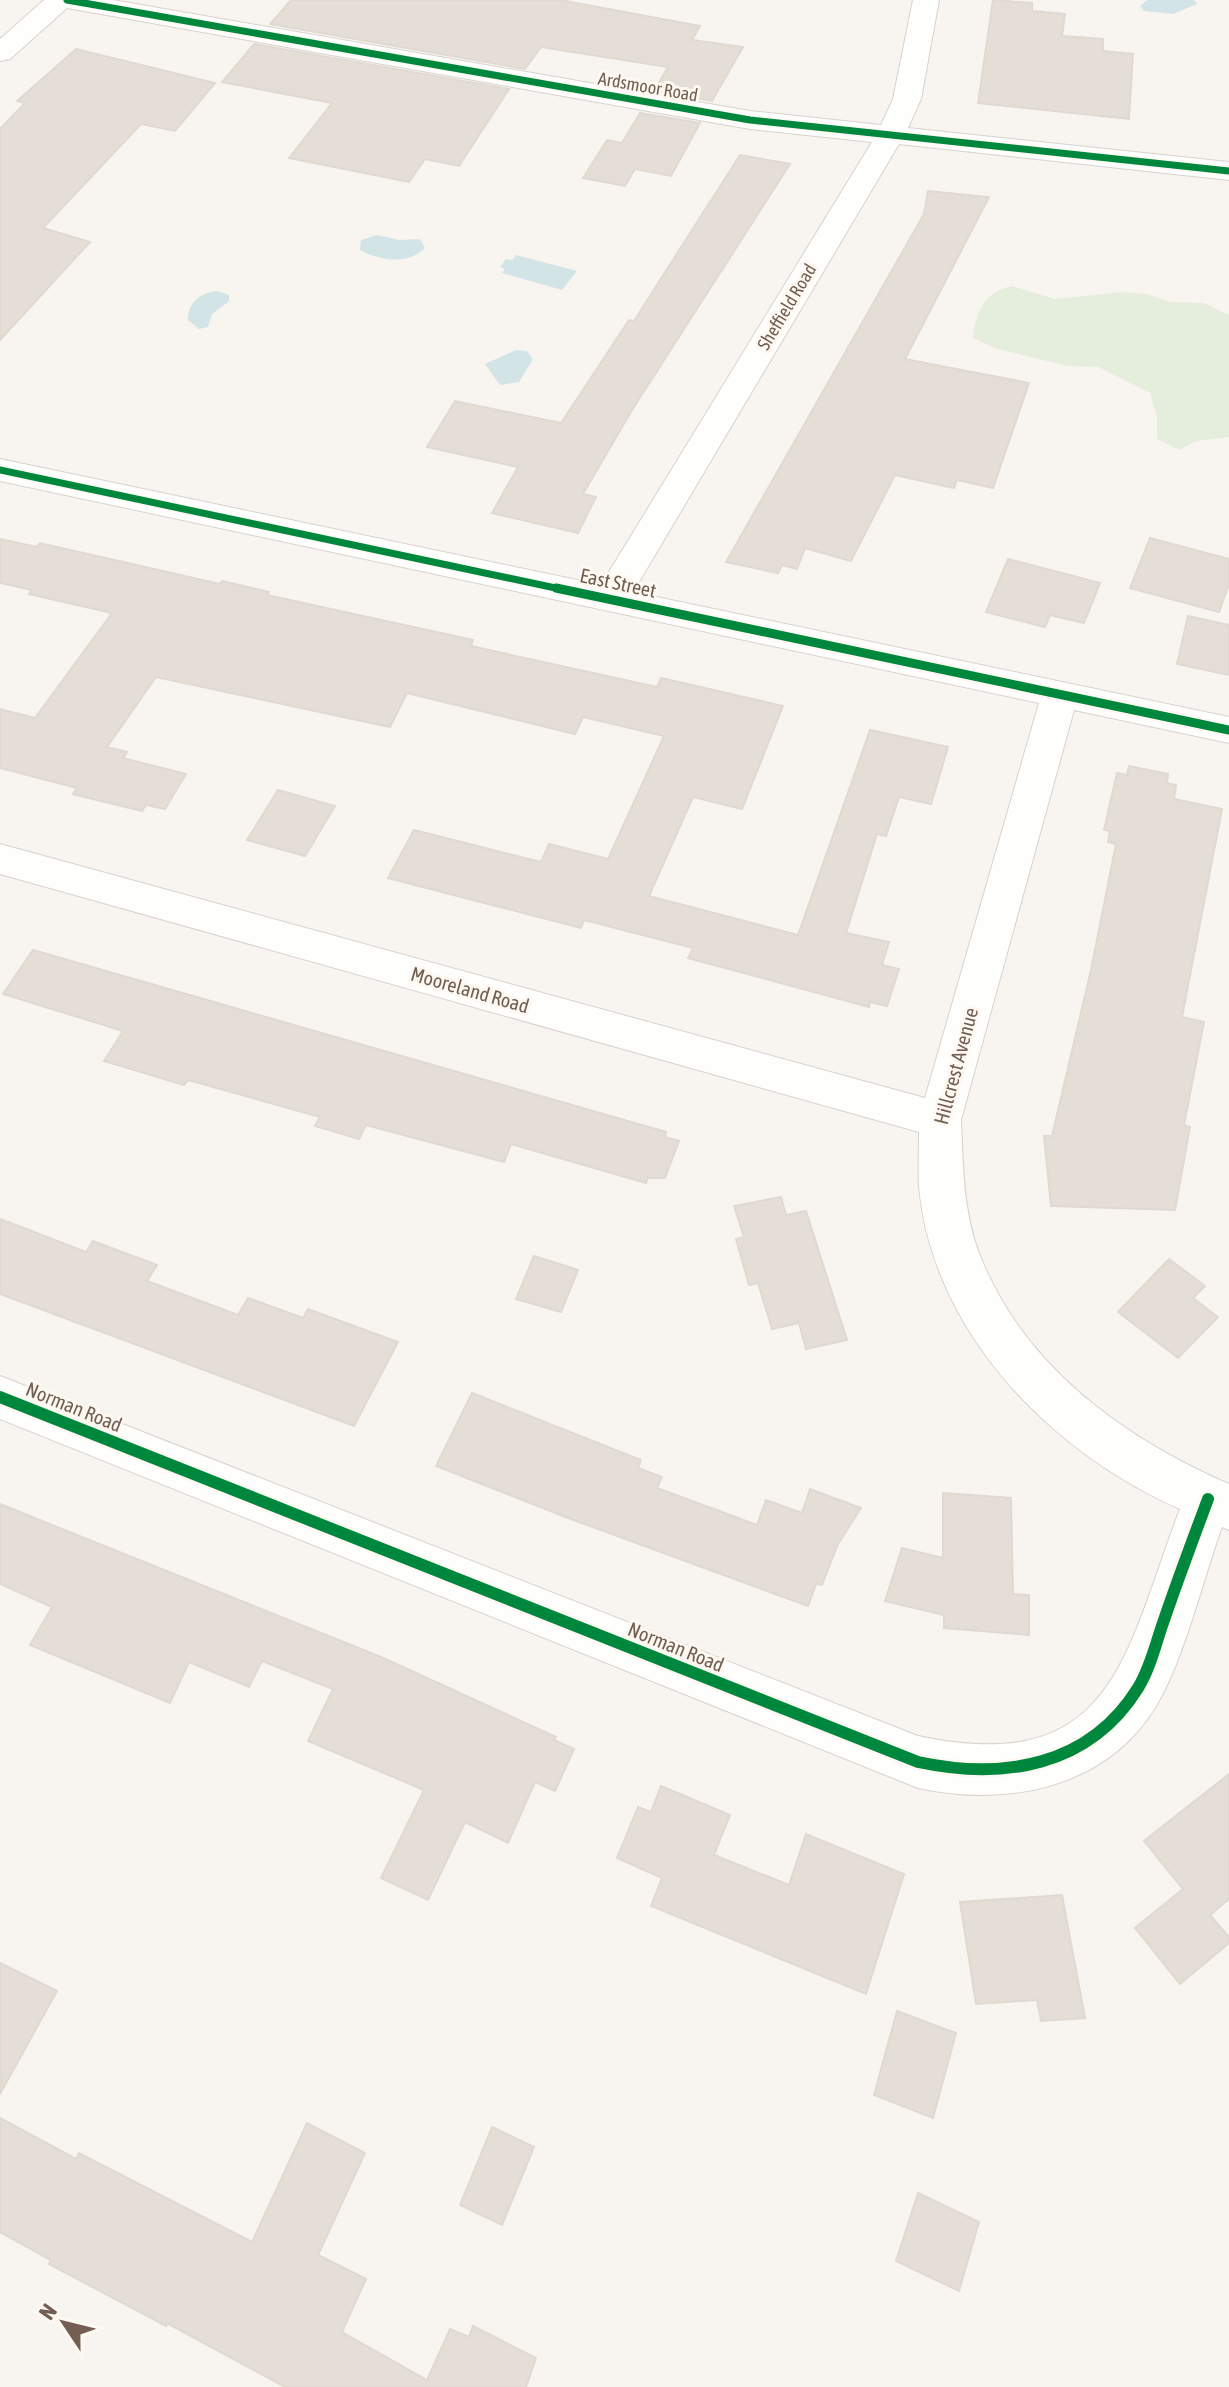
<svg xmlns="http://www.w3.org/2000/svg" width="1229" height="2387" font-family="'Asap Condensed',sans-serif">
<rect width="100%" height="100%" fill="#f8f5f0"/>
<!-- green -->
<path fill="#e5eddc" d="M1012,286L1055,299L1123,292L1146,294L1171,302L1204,303L1229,315V437L1196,441L1180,450L1157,439V418L1150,393L1098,367L1068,366L997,349L973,338C975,313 985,291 1012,286Z"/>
<!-- water -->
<g fill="#d2e4e6">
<path d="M1147,0H1194L1197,4L1173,14L1144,11L1140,6Z"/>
<path d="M377,235L399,240L420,239L425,248C409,265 379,261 360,250L361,240Z"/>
<path d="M516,255L577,271L562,290L502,273L505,269L500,267L506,259L512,260Z"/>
<path d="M218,291L229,295V301L212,314L208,327L199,329L188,320C188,302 201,292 218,291Z"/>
<path d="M516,350L527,351L533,359L519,382L500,385L485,364Z"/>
</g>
<!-- building -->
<g fill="#e4ded7" stroke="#e0d9d2" stroke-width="2">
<path d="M291,0H560L700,26L692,40L743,47L712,101L654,91L668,67L541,47L525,69L270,24Z"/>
<path d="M993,0L1032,3V11L1065,14L1062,36L1103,39V51L1133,54L1129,119L978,103Z"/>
<path d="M254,44L509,89L459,166L425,159L409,182L289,158L332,103L222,82Z"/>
<path d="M76,49L215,83L175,131L141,124L43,228L90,242L0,340V129L25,103L17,101Z"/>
<path d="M640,113L700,123L671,176L635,169L625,186L583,178L607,140L622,143Z"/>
<path d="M740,155L790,164L632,410L583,494L596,497L578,533L492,513L518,467L427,447L455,401L561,423L629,320L634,321Z"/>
<path d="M928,191L989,197L905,359L1029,383L993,488L957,480L954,488L895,475L851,561L805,548L797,569L782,565L778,573L726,562L924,214Z"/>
<path d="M1150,538L1229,559V584L1219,612L1130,588Z"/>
<path d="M0,539L37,547L40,543L220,584L222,581L269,592L267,595L473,640L471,646L657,687L661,678L783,706L742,809L693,797L649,896L798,935L870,730L948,747L931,804L899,797L886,836L877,834L846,933L889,942L882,965L899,969L887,1006L870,1002L869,1007L688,958L693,948L584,920L581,928L388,878L414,830L541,862L549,844L608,859L664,736L583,717L575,734L407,693L390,727L156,677L107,747L127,752L123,758L186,774L165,809L146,805L142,811L73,794L77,788L0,768V709L35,718L112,613L29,594L32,590L0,583Z"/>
<path d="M1008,559L1100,583L1084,623L1050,615L1045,627L986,612Z"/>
<path d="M1188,616L1229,625V675L1177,664Z"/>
<path d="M1129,766L1168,774L1167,783L1176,785L1174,799L1222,809L1182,1017L1204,1022L1184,1125L1190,1127L1175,1210L1051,1206L1044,1136H1052L1091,970L1116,844L1108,842L1110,831L1104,830L1117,773L1127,775Z"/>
<path d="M278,790L335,806L305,856L247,840Z"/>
<path d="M33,950L666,1132L665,1137L679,1141L665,1178H648L646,1183L511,1144L504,1162L366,1125L359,1139L315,1126L320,1117L188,1080L184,1085L104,1061L123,1031L3,994Z"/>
<path d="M781,1197L786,1215L806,1211L847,1340L806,1349L799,1323L772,1329L758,1283L749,1285L736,1239L744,1237L734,1206Z"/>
<path d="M0,1219L86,1252L93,1241L157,1265L147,1281L238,1315L248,1298L303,1318L308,1309L398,1342L354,1426L0,1294Z"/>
<path d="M534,1256L578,1270L561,1312L516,1299Z"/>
<path d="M1169,1259L1205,1286L1193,1298L1218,1317L1178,1358L1118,1312Z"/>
<path d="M472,1393L641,1460L638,1468L662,1477L657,1488L757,1525L766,1500L802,1513L810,1489L861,1508L838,1544L822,1585L816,1584L808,1606L568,1518L436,1466Z"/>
<path d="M943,1493L1011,1498L1013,1594L1029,1595V1635L944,1628V1615L885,1601L902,1548L943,1558Z"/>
<path d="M0,1504L381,1657L556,1737L554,1740L574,1749L555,1791L535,1782L508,1843L465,1822L428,1900L381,1878L424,1790L308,1741L333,1689L262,1661L249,1687L189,1662L170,1703L30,1645L52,1607L0,1584Z"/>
<path d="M1229,1774V1899L1210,1915L1229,1937V1943L1180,1984L1135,1928L1183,1889L1144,1841Z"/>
<path d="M661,1786L730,1815L714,1855L789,1885L806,1834L904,1874L866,1994L651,1906L662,1878L617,1858L638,1807L651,1812Z"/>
<path d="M1062,1895L1085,2018L1041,2021L1037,2000L976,2004L960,1902Z"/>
<path d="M0,1963L57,1991L0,2094Z"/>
<path d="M897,2011L956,2033L933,2118L874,2095Z"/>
<path d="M0,2118L76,2159L79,2153L252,2242L307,2123L365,2153L318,2255L366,2279L342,2332L427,2380L450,2329L469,2337L473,2326L536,2358L526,2387H285L167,2323L166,2326L49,2264L51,2260L0,2232Z"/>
<path d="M492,2127L534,2147L502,2225L460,2205Z"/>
<path d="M918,2193L979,2222L959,2291L896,2261Z"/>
</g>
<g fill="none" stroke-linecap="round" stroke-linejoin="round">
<defs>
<path id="minor" d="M44,0H113L750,111L881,125L893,99L913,0H939L921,99L908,128L1229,162V180L899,144L633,592L1229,717V743L1074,710L961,1120C963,1165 963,1211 979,1253C1022,1365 1123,1438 1229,1484V1530L1222,1527C1203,1579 1184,1660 1156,1706C1106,1789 1007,1807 918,1788L0,1419V1376L918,1736C1115,1778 1124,1655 1180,1509C1051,1452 933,1333 919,1187C918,1169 919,1150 919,1132L0,874V844L925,1098L1039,703L0,481V459L601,585L872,142L750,129L67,8L10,59L0,61V39Z"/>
</defs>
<!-- minor casing -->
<use href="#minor" stroke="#d7d2ce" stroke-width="2"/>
<!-- minor -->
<use href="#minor" fill="#fefefd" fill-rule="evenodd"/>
<defs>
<g id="cycleway-far2">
<path d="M67,0L750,120L1229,171"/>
<path d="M0,470L565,590"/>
</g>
<path id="cycleway-far1" d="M556,588L1229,730"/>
<path id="cycleway" d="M0,1397L918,1762C1003,1780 1089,1767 1138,1688C1151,1667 1156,1642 1164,1620C1178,1579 1193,1539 1208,1499"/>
</defs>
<!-- cycleway-far2 casing -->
<use href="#cycleway-far2" stroke="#fdf9f2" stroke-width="10"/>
<!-- cycleway-far1 casing -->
<use href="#cycleway-far1" stroke="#fdf9f2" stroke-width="14"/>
<!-- cycleway casing -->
<use href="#cycleway" stroke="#fdf9f2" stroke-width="17"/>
<!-- cycleway-far2 -->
<use href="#cycleway-far2" stroke="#00873e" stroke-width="7"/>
<!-- cycleway-far1 -->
<use href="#cycleway-far1" stroke="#00873e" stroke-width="9"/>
<!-- cycleway -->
<use href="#cycleway" stroke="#00873e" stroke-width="12"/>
</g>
<g text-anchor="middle" stroke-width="6" stroke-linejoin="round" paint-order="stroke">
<!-- far-street labels -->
<g font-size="18" fill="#735f51" stroke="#fdf9f2">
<text transform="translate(648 87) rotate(10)" y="6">Ardsmoor Road</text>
<text transform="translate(787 307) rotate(-59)" y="6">Sheffield Road</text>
</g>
<!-- street labels -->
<g font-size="20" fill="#735f51" stroke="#fdf9f2">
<text transform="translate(618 583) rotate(12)" y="7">East Street</text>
<text transform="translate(470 990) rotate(16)" y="7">Mooreland Road</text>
<text transform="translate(956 1066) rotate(-75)" y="7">Hillcrest Avenue</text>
<text transform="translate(74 1407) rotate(22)" y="7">Norman Road</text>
<text transform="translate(676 1647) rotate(22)" y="7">Norman Road</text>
</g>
</g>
<!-- north arrow -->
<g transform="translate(64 2323) rotate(305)" stroke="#fdf9f2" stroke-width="6" paint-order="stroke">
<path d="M0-6L14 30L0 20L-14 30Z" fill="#735f51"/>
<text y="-12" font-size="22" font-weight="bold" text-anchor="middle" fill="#735f51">N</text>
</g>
</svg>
